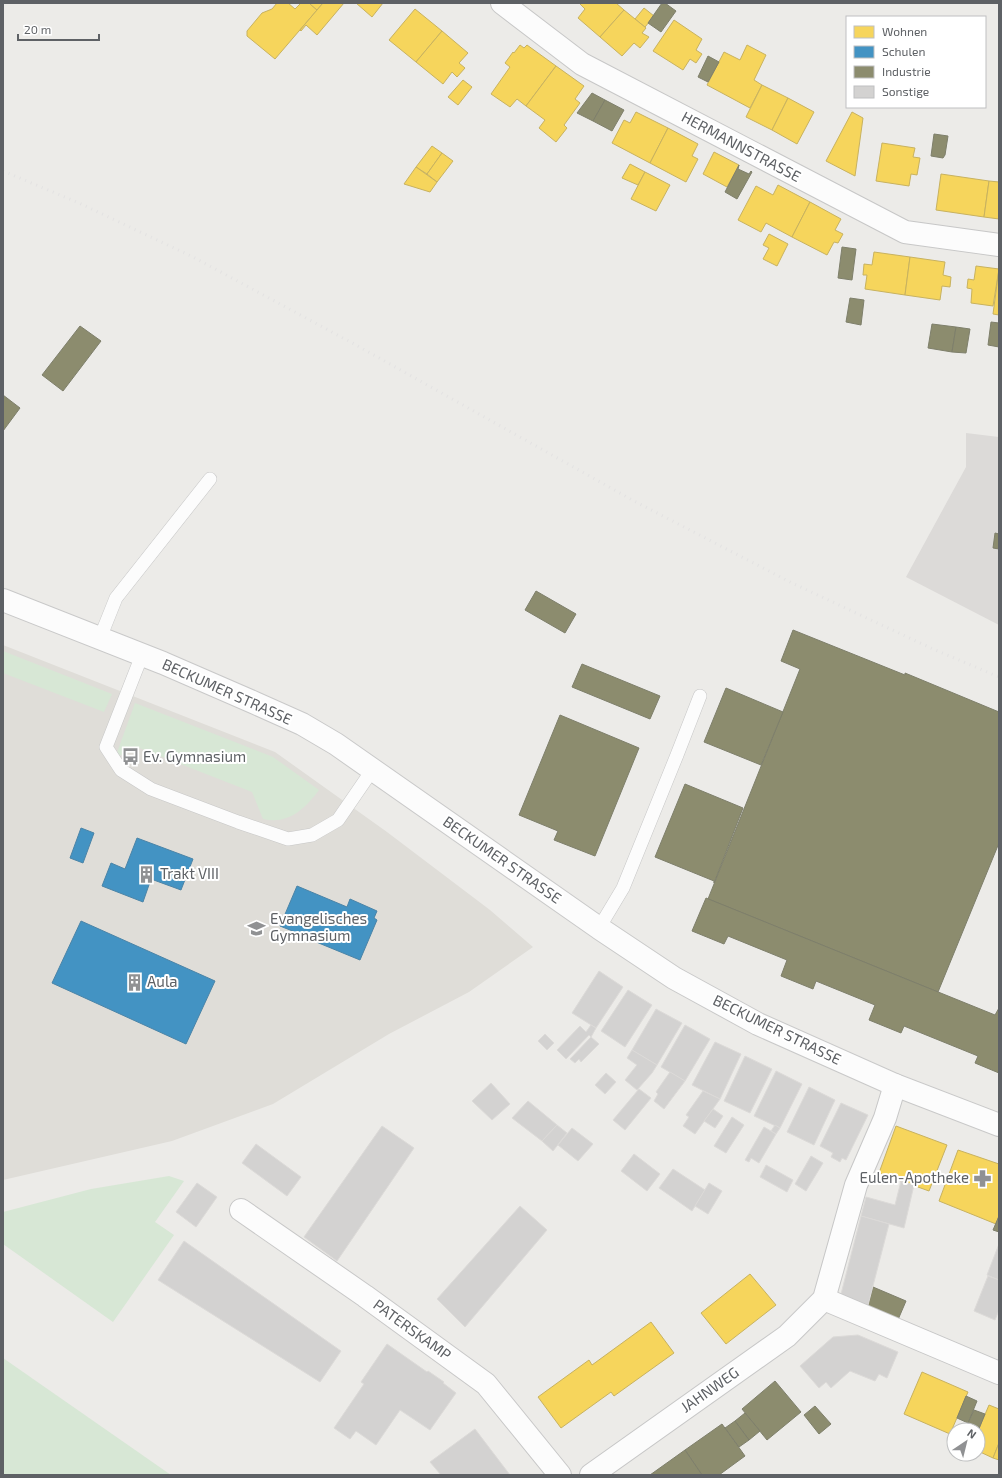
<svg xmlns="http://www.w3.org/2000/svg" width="1002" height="1478" font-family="'Exo 2',sans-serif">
<rect width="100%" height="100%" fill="#ecebe8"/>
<!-- industrial -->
<path fill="#dcdad8" d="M966,433L999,437V625L906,577L966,467Z"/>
<!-- education -->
<path fill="#dfddd8" d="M3,645L275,752L387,832L490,910L533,947L469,992L389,1034L273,1104L172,1141L3,1180Z"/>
<!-- green -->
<g fill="#d7e7d5">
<path d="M3,651L112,694L104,712L3,673Z"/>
<path d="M135,703L273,757L319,790C305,809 288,825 263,819L252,792L137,747L115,758Z"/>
<path d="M169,1176L184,1181L155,1222L174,1235L113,1322L3,1244V1212L91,1189Z"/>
<path d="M3,1358L171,1475H3Z"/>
</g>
<!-- homes -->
<g fill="#f6d55c" stroke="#c8b25f">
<path d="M277,3H288L295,9L301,3H309L317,10L275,59L247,36V31L262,13L272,9Z"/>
<path d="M309,3H323L317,10Z"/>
<path d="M323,3H344L317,35L306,25L301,31L300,30Z"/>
<path d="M356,3H383L372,17Z"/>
<path d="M579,3H616L624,10L600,37L578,18L585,9Z"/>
<path d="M644,8L654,16L645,27L635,19Z"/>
<path d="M415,9L442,31L416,62L389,40Z"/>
<path d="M624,10L646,28L642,33L649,37L640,48L634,43L622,56L600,37Z"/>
<path d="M674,20L702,39L696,50L702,54L696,63L690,59L683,70L653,51Z"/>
<path d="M442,31L468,53L459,63L465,68L457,77L452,72L443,84L416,62Z"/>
<path d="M520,45L524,48L527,45L556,66L526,106L517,99L510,107L491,94L510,67L505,63L513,52L514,53Z"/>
<path d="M747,45L766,55L754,80L762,85L750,108L707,85L724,52L740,60Z"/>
<path d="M556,66L584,86L575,99L580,103L564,125L567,128L556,142L539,128L545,120L526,106Z"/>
<path d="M463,80L472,87L458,105L448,97Z"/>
<path d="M762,85L788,98L772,130L746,117Z"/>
<path d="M788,98L814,112L797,144L772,130Z"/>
<path d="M636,112L668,128L650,163L612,143L624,120L630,123Z"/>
<path d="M852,112L863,118L855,176L826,161Z"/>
<path d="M668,128L698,144L692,156L698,159L686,182L650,163Z"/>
<path d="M882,143L915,148L913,157L920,158L917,175L911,174L909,186L876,181Z"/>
<path d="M432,146L442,153L427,174L416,167Z"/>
<path d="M714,152L739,165L727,187L703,174Z"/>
<path d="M442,153L453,161L437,182L427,174Z"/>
<path d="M630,164L645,172L638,185L622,178Z"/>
<path d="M416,167L437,182L430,192L404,184Z"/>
<path d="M645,172L670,185L656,211L631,199Z"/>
<path d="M941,174L989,181L984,217L936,210Z"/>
<path d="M989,181L999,182V219L984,217Z"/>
<path d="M778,185L810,202L792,237L766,223L761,232L738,220L756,186L773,195Z"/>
<path d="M810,202L841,219L835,230L843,234L838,243L834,242L827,255L792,237Z"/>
<path d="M769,234L788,244L777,266L763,259L769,248L763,245Z"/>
<path d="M874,252L910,257L905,295L865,289L867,275H863L864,264L872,265Z"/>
<path d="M910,257L945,262L943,275L951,277L950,287L942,286L940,300L905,295Z"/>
<path d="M976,266L999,269L993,306L971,303L972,289L967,288L968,279L974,280Z"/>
<path d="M999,269V315L993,314Z"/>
<path d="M896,1126L947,1145L929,1191L879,1173Z"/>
<path d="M958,1150L999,1164V1216L996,1224L939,1201Z"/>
<path d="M750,1274L776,1305L726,1344L701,1313Z"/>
<path d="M651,1322L674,1353L614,1396L611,1392L561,1428L538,1397L589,1360L592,1365Z"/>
<path d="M922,1372L968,1392L950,1434L904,1414Z"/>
<path d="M989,1405L999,1409V1443L993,1458L978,1451V1431Z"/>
<path d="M999,1443V1460L993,1458Z"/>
</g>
<!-- schools -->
<g fill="#4393c3" stroke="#4b84a7">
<path d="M81,828L94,833L83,863L70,858Z"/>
<path d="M137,838L193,859L181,890L151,879L143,902L102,886L111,863L125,869Z"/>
<path d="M297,886L347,907L350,899L377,911L374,918L377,920L360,960L309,939L310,938L280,926Z"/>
<path d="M81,921L215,981L186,1044L52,983Z"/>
</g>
<!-- industry -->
<g fill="#8c8c6e" stroke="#7e7f6b">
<path d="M662,3H665L676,11L661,32L648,23Z"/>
<path d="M708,56L719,62L708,82L698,77Z"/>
<path d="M592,93L605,100L593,121L577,113Z"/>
<path d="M605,100L624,110L612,131L593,121Z"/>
<path d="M934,134L948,136L945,155L943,158L931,156Z"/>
<path d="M739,165L738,169L749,174L751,171L752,172L737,199L725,192Z"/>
<path d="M842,247L856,249L852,280L838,278Z"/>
<path d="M850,298L864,300L861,325L846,322Z"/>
<path d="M991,322L999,323V347L988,345Z"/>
<path d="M932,324L956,327L952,352L928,348Z"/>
<path d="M80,326L101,341L63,391L42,375Z"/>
<path d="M956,327L970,329L966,353L952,352Z"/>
<path d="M3,395L20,408L3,431Z"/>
<path d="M995,533L999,534V549L993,548Z"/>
<path d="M536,591L576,614L565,633L525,610Z"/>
<path d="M793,630L905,675V673L999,712V843L938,992L708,899L800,669L781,661Z"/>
<path d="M582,664L660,696L650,719L572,687Z"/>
<path d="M726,688L783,712L761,765L704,742Z"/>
<path d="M560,715L639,748L595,856L554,840L558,831L519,815Z"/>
<path d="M685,784L743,808L714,883V881L655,857Z"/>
<path d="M706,898L995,1015L999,1008V1073L975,1063L978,1056L904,1026L901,1033L869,1020L875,1005L816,981L813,989L781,976L787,960L728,936L724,944L692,931Z"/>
<path d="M999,1216V1232L993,1230Z"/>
<path d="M873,1287L906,1301L897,1322L867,1309Z"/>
<path d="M775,1381L801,1412L767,1440L742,1409Z"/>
<path d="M966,1396L977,1401L968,1423L957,1418Z"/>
<path d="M815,1406L831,1424L819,1434L804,1415Z"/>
<path d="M974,1410L985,1414L978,1431V1430H965Z"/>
<path d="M745,1413L760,1431L749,1440L735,1421Z"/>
<path d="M735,1421L749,1440L739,1447L725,1428Z"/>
<path d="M722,1424L745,1456L719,1475H702L685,1450Z"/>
<path d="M685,1450L702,1475H650Z"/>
</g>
<!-- building -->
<g fill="#d3d2d1" stroke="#dcdad8">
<path d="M599,971L623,987L596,1028L572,1013Z"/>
<path d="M628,990L652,1005L625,1047L601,1031Z"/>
<path d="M656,1009L682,1023L657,1065L632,1050Z"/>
<path d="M591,1025L596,1028L591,1037L589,1035L566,1059L557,1050L580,1026L586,1032Z"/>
<path d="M685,1025L710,1039L685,1081L661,1067Z"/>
<path d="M545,1034L554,1043L547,1050L538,1041Z"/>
<path d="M591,1037L599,1044L581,1062L579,1059L575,1063L570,1059Z"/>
<path d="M715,1042L741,1054L720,1099L692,1085Z"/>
<path d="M632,1050L657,1065L652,1073L637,1090L625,1080L637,1065L627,1058Z"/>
<path d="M745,1056L772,1069L750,1113L724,1101Z"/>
<path d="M776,1071L802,1084L780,1128L754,1116Z"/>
<path d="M670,1072L685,1081L664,1109L654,1101L658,1094L656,1092Z"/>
<path d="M606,1073L616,1082L605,1094L595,1085Z"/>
<path d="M491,1083L510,1104L492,1120L472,1101Z"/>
<path d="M809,1087L835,1100L814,1145L787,1132Z"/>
<path d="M639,1089L651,1098L625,1130L613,1120Z"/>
<path d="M703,1091L720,1099L695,1134L683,1126L689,1117L686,1115Z"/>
<path d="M528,1101L557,1125L542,1141L512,1118Z"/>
<path d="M841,1103L868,1115L846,1160L842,1158L840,1162L831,1157L833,1153L820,1146Z"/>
<path d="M713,1109L723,1116L715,1128L704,1121Z"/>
<path d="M732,1117L744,1125L726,1153L714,1146Z"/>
<path d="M557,1125L567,1133L553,1151L542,1141Z"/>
<path d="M775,1125L780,1128L776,1134L771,1131Z"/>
<path d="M382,1126L414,1148L337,1261L304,1237Z"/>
<path d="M764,1127L776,1134L759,1163L751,1158L749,1162L745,1160Z"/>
<path d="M572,1128L593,1144L578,1161L558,1145Z"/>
<path d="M256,1144L301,1177L287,1196L242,1163Z"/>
<path d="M634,1154L660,1174L647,1191L621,1171Z"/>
<path d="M811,1156L823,1163L806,1191L795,1184Z"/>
<path d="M766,1165L793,1180L787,1192L760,1177Z"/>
<path d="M673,1169L705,1190L692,1211L659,1188Z"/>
<path d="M901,1181L914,1185L904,1228L861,1216L866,1197L895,1205Z"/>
<path d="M197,1183L217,1197L196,1227L176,1212Z"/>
<path d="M709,1183L722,1191L708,1214L695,1206Z"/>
<path d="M520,1206L547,1230L465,1327L437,1299Z"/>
<path d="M861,1216L889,1224L867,1309L840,1298Z"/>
<path d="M184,1241L341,1351L320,1382L158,1280Z"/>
<path d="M999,1244V1280L987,1275Z"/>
<path d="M988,1276L999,1280V1310L995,1320L974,1311Z"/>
<path d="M858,1335L898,1352L887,1378L879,1374L875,1381L850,1371L831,1388L826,1382L819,1388L800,1366L833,1337Z"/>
<path d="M387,1344L427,1372L428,1371L444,1382L443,1383L456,1393L430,1430L400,1410L376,1445L356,1431L350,1439L334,1428L364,1384L361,1382Z"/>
<path d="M475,1429L510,1475H441L430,1462Z"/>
</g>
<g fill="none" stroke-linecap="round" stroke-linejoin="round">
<defs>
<g id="lane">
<path d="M100,638L116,598L210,479"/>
<path d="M142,655L106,747L121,770L151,789L238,822L288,839L312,835L338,820L373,769"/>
<path d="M599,928L623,888L677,755L700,696"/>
</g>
<g id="street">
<path d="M502,3L582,64L905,232L999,245"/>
<path d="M241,1210L365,1296L486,1384L560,1475"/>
<path d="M824,1299L999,1373"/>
<path d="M591,1475L787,1336L824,1299L856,1185L885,1118L895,1085"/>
</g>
<path id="secondary" d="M3,600L163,663L255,703L302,724L336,744L599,928L674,978L758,1024L895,1085L999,1125"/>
</defs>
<!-- lane casing -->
<use href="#lane" stroke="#c7c7c7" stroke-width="14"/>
<!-- street casing -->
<use href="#street" stroke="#c7c7c7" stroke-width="24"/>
<!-- secondary casing -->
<use href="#secondary" stroke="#c9c9c9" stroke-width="24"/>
<!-- lane -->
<use href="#lane" stroke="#fcfcfc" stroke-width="13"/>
<!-- street -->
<use href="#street" stroke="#fcfcfc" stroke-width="22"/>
<!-- secondary -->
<use href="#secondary" stroke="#fcfcfc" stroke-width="22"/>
<!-- rail -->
<path stroke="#e3e2e2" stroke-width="3" stroke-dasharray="1 5" stroke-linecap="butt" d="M3,171L79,203L193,257L356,345L634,501L792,583L933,649L999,677"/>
</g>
<!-- icons -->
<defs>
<symbol id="bus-bare" viewBox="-9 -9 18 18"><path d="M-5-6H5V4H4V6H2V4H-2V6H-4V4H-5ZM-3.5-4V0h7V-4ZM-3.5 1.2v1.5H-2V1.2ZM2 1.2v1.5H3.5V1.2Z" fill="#909193" stroke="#fff" stroke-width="2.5" paint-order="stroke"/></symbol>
<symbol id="building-bare" viewBox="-9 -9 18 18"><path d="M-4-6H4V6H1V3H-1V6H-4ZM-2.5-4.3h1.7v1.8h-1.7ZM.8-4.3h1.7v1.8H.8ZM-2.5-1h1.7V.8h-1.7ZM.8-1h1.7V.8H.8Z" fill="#909193" stroke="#fff" stroke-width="2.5" paint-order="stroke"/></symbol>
<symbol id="school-bare" viewBox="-9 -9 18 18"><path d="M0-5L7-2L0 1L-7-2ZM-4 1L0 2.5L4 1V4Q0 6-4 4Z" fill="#909193" stroke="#fff" stroke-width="2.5" paint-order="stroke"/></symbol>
<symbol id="pharmacy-bare" viewBox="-9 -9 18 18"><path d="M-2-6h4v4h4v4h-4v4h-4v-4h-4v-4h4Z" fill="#909193" stroke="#fff" stroke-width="2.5" paint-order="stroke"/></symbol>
</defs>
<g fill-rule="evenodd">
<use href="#bus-bare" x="118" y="744" width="25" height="25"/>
<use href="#building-bare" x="134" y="862" width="25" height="25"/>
<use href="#school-bare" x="244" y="916" width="25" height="25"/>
<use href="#building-bare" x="122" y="970" width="25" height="25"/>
<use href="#pharmacy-bare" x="970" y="1166" width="25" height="25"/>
</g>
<g text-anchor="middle" stroke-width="4" stroke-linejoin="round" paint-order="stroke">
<!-- street labels -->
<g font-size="15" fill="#5e6165" stroke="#fff">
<text transform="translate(741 147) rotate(28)" y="5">HERMANNSTRASSE</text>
<text transform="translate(227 692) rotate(24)" y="5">BECKUMER STRASSE</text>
<text transform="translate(502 860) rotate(35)" y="5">BECKUMER STRASSE</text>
<text transform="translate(777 1030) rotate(26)" y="5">BECKUMER STRASSE</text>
<text transform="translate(412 1330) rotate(36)" y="5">PATERSKAMP</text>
<text transform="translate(710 1390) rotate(-35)" y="5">JAHNWEG</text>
</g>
<!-- poi labels -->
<g font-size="15" fill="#5e6165" stroke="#fff" text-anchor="start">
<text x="143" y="762">Ev. Gymnasium</text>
<text x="160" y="879">Trakt VIII</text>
<text x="270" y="924">Evangelisches<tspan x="270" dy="17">Gymnasium</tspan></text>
<text x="147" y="987">Aula</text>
<text x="969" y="1183" text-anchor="end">Eulen-Apotheke</text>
</g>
</g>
<!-- border -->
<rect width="1002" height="1478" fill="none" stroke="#5e6165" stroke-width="8"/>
<!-- legend -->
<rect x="846" y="16" width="140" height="92" fill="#ffffff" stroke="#bfc0c1"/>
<rect x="854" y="26" width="20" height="12" fill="#f6d55c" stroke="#bfc0c1"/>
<text x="882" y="36" font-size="12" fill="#5e6165">Wohnen</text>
<rect x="854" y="46" width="20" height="12" fill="#4393c3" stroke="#bfc0c1"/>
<text x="882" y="56" font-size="12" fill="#5e6165">Schulen</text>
<rect x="854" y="66" width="20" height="12" fill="#8c8c6e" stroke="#bfc0c1"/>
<text x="882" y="76" font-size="12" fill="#5e6165">Industrie</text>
<rect x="854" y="86" width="20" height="12" fill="#d3d2d1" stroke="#bfc0c1"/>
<text x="882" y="96" font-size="12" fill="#5e6165">Sonstige</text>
<!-- north arrow -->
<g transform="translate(966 1442) rotate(35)"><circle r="19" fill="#ffffff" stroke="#bfc0c1"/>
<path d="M0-3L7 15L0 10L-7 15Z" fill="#909193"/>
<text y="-6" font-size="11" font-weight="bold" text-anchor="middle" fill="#5e6165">N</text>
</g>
<!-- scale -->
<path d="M18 34v6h81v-6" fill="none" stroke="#5e6165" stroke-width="2"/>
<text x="24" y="34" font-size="12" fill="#5e6165" stroke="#ffffff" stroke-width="3" paint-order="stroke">20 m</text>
</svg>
